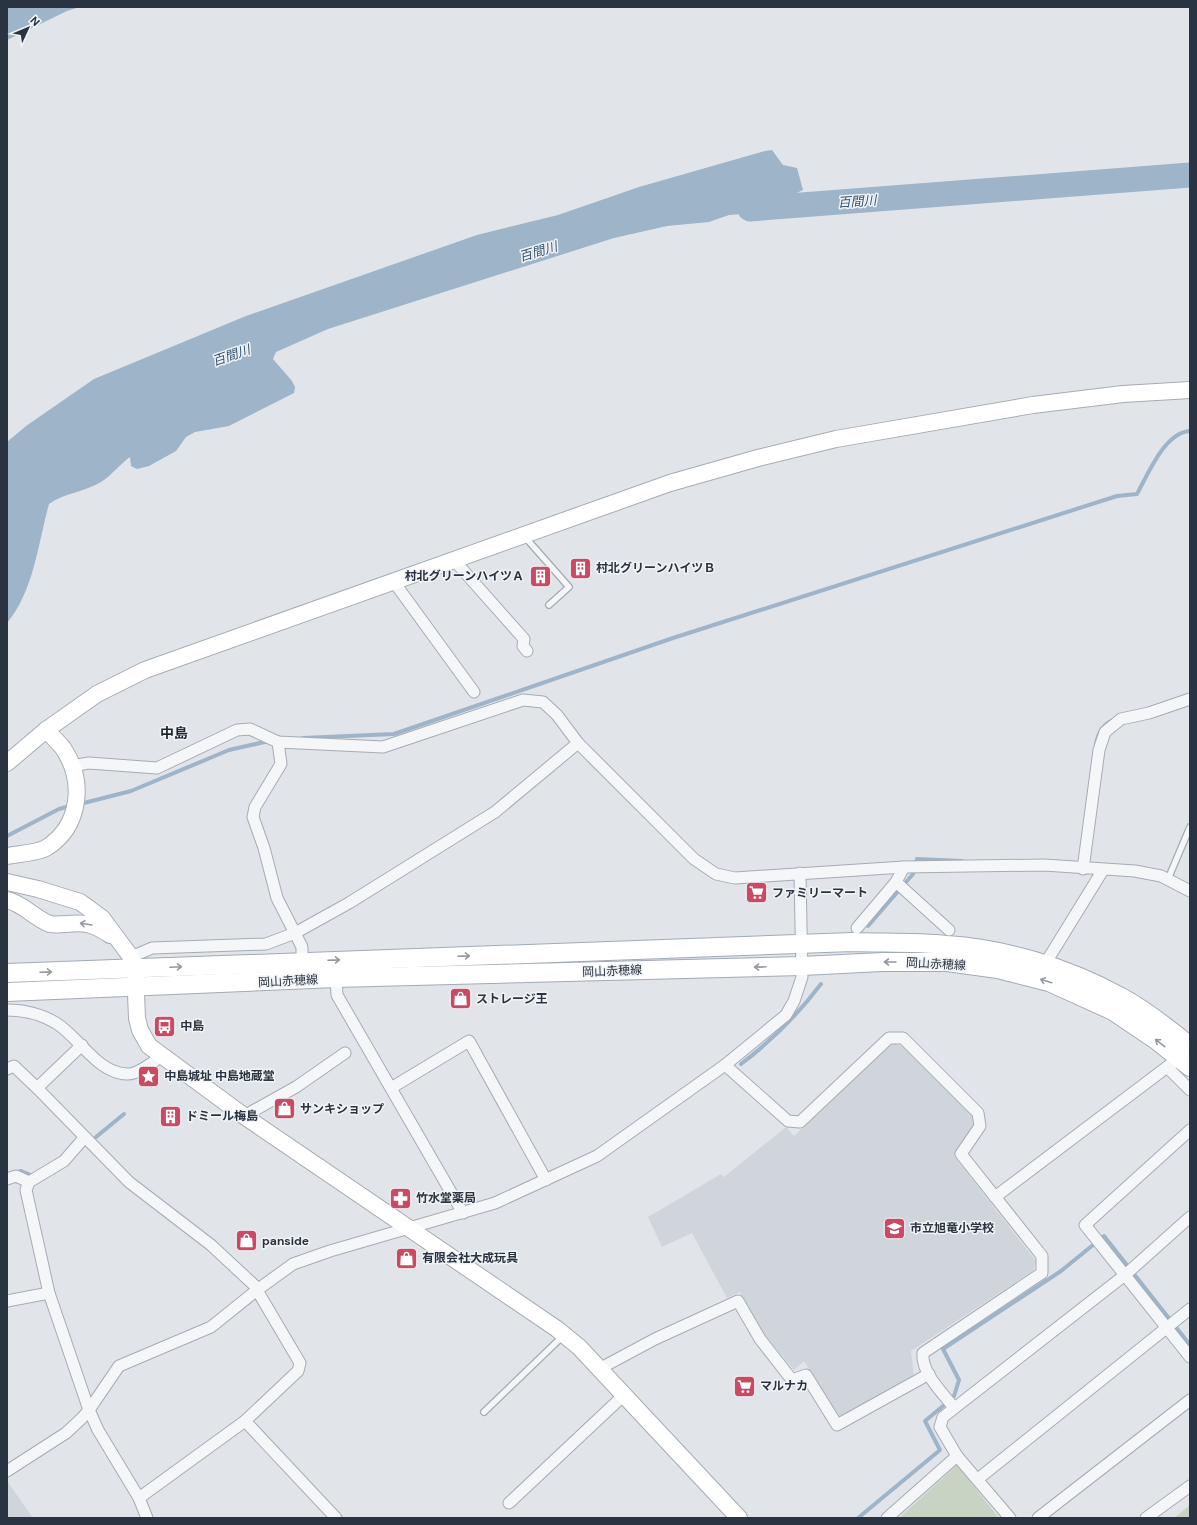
<svg xmlns="http://www.w3.org/2000/svg" width="1197" height="1525" font-family="'DM Sans','Noto Sans JP',sans-serif">
<rect width="100%" height="100%" fill="#e1e5ea"/>
<!-- built -->
<g fill="#d0d4db">
<path d="M893,1043L902,1046L972,1115L973,1125L954,1156L1036,1261L1033,1271L911,1351L914,1377L843,1417L837,1415L804,1361L794,1370L764,1334L740,1292L727,1298L692,1233L662,1247L648,1217L721,1174L724,1177L786,1127L794,1136Z"/>
<path d="M7,1481L33,1518H7Z"/>
</g>
<!-- green -->
<g fill="#c8d3c3">
<path d="M957,1465L999,1518H899Z"/>
<path d="M1190,1505V1518H1174Z"/>
</g>
<!-- water -->
<g fill="#9db4c9">
<path d="M7,7H80L67,11L7,40Z"/>
<path d="M772,150L783,165L797,168L803,190L786,198L784,211L729,215L709,222L667,226L614,238L328,329L276,352L273,359L292,381L295,387L294,393L229,426L195,432L186,437L176,451L149,466L137,469L131,466L130,457C120,464 112,475 101,482C85,492 64,493 49,504C38,543 34,591 7,623V535L8,531L7,442L26,426L94,379L246,316L477,235L558,215L639,187L765,151Z"/>
</g>
<g fill="none" stroke-linecap="round" stroke-linejoin="round">
<!-- stream -->
<g stroke="#9db4c9" stroke-width="4">
<path d="M303,738L394,734L673,638L1117,496L1137,494C1148,474 1165,432 1190,431"/>
<path d="M1096,744C1098,733 1104,723 1114,720"/>
<path d="M80,804L131,791L229,750L269,741"/>
<path d="M7,836L59,809L70,806"/>
<path d="M868,926L913,874L917,859L962,861"/>
<path d="M741,1064C770,1042 799,1013 821,984"/>
<path d="M96,1137L124,1114"/>
<path d="M15,1173L21,1171L31,1175"/>
<path d="M954,1396L959,1380L943,1349L1061,1271L1104,1236L1190,1345"/>
<path d="M858,1518L940,1450L925,1421L943,1406"/>
</g>
<!-- river -->
<path stroke="#9db4c9" stroke-width="25" d="M750,209L1190,175"/>
<defs>
<g id="lane">
<path d="M525,537L569,587L549,605"/>
<path d="M1168,879L1190,827"/>
<path d="M484,1412L563,1336"/>
</g>
<g id="street">
<path d="M454,560L524,639L523,646L527,651"/>
<path d="M394,582L474,692"/>
<path d="M278,742L281,764L255,807L253,817L264,848L277,898L302,947V962"/>
<path d="M71,766L89,763L157,768L237,730L250,729L278,742L383,747L523,700L543,702L557,715L578,743L694,859L716,874L735,878L904,867L1044,865L1135,871L1161,876L1190,891"/>
<path d="M1083,869L1099,750L1105,732L1121,719L1149,713L1190,699"/>
<path d="M896,882L949,930"/>
<path d="M857,928L896,882L904,867"/>
<path d="M131,957L152,948L266,944L295,933L349,903L495,812L578,743"/>
<path d="M1045,964L1103,870"/>
<path d="M336,978L337,995L463,1213"/>
<path d="M7,1010C25,1010 41,1014 56,1023C80,1038 97,1073 127,1074C136,1075 154,1062 161,1056"/>
<path d="M82,1045L37,1088L129,1182L211,1245L254,1285L300,1363L298,1371L245,1421L139,1498"/>
<path d="M725,1065L788,1121L800,1122L889,1038H903L978,1113L980,1126L961,1154L1042,1256V1273L923,1353C921,1373 943,1393 954,1408"/>
<path d="M1168,1068L1190,1090"/>
<path d="M7,1069L14,1066L37,1088"/>
<path d="M391,1088L469,1041L546,1180"/>
<path d="M244,1116L296,1087L345,1053"/>
<path d="M1190,1130L1085,1225L1190,1357"/>
<path d="M84,1138L64,1161L29,1182L26,1190L49,1293L89,1410L98,1430L139,1498L147,1518"/>
<path d="M7,1179L16,1176L29,1182"/>
<path d="M995,1197L1179,1058"/>
<path d="M7,1301L49,1293"/>
<path d="M599,1369L655,1339L738,1301L760,1339L792,1380L806,1375L837,1425L929,1374"/>
<path d="M245,1421L336,1518"/>
<path d="M7,1471L66,1433L82,1418L89,1410L119,1366L211,1327L257,1290L293,1264L330,1251L495,1203L597,1156L725,1065L786,1015L794,1001L802,977L800,873"/>
<path d="M978,1479L1190,1309"/>
<path d="M509,1503L624,1395"/>
<path d="M887,1518L957,1456"/>
<path d="M1010,1518L957,1456L940,1427L943,1417L1125,1275L1190,1217"/>
<path d="M1038,1518L1190,1400"/>
<path d="M1146,1518L1190,1486"/>
</g>
<g id="secondary">
<path d="M7,763L46,730L97,694L145,670L670,483L758,458L836,439L1033,405L1123,394L1190,390"/>
<path d="M7,856C17,854 37,853 46,848C81,826 85,781 63,748C58,742 52,736 46,730"/>
<path d="M7,882L38,889L80,902L102,918L131,957L135,969L137,1018L140,1030L149,1046L244,1116L557,1329L579,1347L739,1518"/>
<path d="M7,900C24,904 34,918 50,924C55,925 61,924 66,924C86,922 94,924 110,935"/>
</g>
<g id="primary">
<path d="M7,973L853,942C884,943 916,942 947,945C1007,949 1068,968 1121,997C1145,1010 1168,1028 1190,1046"/>
<path d="M7,992L336,978L802,966L882,962H947L998,969L1049,982L1113,1011L1156,1040L1190,1067"/>
</g>
</defs>
<!-- lane casing -->
<use href="#lane" stroke="#a6acb4" stroke-width="8"/>
<!-- street casing -->
<use href="#street" stroke="#a6acb4" stroke-width="13"/>
<!-- secondary casing -->
<use href="#secondary" stroke="#a6acb4" stroke-width="18"/>
<!-- primary casing -->
<use href="#primary" stroke="#a1aab5" stroke-width="20"/>
<!-- lane -->
<use href="#lane" stroke="#f4f6f8" stroke-width="5.5"/>
<!-- street -->
<use href="#street" stroke="#f4f6f8" stroke-width="11"/>
<!-- secondary -->
<use href="#secondary" stroke="#fff" stroke-width="16"/>
<!-- primary -->
<use href="#primary" stroke="#fff" stroke-width="18"/>
</g>
<!-- one-way arrows -->
<defs><path id="oneway-shaft" d="M-6 0H5M1.5-3L5.5 0L1.5 3" fill="none" stroke-width="1.6" stroke-linecap="round" stroke-linejoin="round"/></defs>
<g stroke="#9499a0">
<use href="#oneway-shaft" transform="translate(86 924) rotate(-171)"/>
<use href="#oneway-shaft" transform="translate(464 956) rotate(-2)"/>
<use href="#oneway-shaft" transform="translate(334 960) rotate(-2)"/>
<use href="#oneway-shaft" transform="translate(890 962) rotate(-180)"/>
<use href="#oneway-shaft" transform="translate(176 967) rotate(-3)"/>
<use href="#oneway-shaft" transform="translate(760 967) rotate(178)"/>
<use href="#oneway-shaft" transform="translate(46 972) rotate(-2)"/>
<use href="#oneway-shaft" transform="translate(1046 981) rotate(-163)"/>
<use href="#oneway-shaft" transform="translate(1160 1043) rotate(-142)"/>
</g>
<!-- icons -->
<defs>
<symbol id="building-square" viewBox="-11 -11 22 22"><rect x="-9" y="-9" width="18" height="18" rx="4" fill="#cb4a63" stroke="#f1f4f7"/><path d="M-4-6H4V6H1V3H-1V6H-4ZM-2.5-4.3h1.7v1.8h-1.7ZM.8-4.3h1.7v1.8H.8ZM-2.5-1h1.7V.8h-1.7ZM.8-1h1.7V.8H.8Z" fill="#fff"/></symbol>
<symbol id="supermarket-square" viewBox="-11 -11 22 22"><rect x="-9" y="-9" width="18" height="18" rx="4" fill="#cb4a63" stroke="#f1f4f7"/><path d="M-6-5.5h2.5l.6 2H6L4.5 2H-2.5L-4.4-4H-6ZM-1.5 3.2a1.3 1.3 0 1 0 .1 0ZM3 3.2a1.3 1.3 0 1 0 .1 0Z" fill="#fff"/></symbol>
<symbol id="shop-square" viewBox="-11 -11 22 22"><rect x="-9" y="-9" width="18" height="18" rx="4" fill="#cb4a63" stroke="#f1f4f7"/><path d="M-5-2.5h2.3a2.7 3.5 0 0 1 5.4 0H5L5.5 6h-11ZM-1.5-2.5h3a1.5 2.3 0 0 0-3 0Z" fill="#fff"/></symbol>
<symbol id="bus-square" viewBox="-11 -11 22 22"><rect x="-9" y="-9" width="18" height="18" rx="4" fill="#cb4a63" stroke="#f1f4f7"/><path d="M-5-6H5V4H4V6H2V4H-2V6H-4V4H-5ZM-3.5-4V0h7V-4ZM-3.5 1.2v1.5H-2V1.2ZM2 1.2v1.5H3.5V1.2Z" fill="#fff"/></symbol>
<symbol id="sight-square" viewBox="-11 -11 22 22"><rect x="-9" y="-9" width="18" height="18" rx="4" fill="#cb4a63" stroke="#f1f4f7"/><path d="M0-6L1.8-2.2L6-1.7L2.9 1.2L3.7 5.4L0 3.3L-3.7 5.4L-2.9 1.2L-6-1.7L-1.8-2.2Z" fill="#fff"/></symbol>
<symbol id="pharmacy-square" viewBox="-11 -11 22 22"><rect x="-9" y="-9" width="18" height="18" rx="4" fill="#cb4a63" stroke="#f1f4f7"/><path d="M-2-6h4v4h4v4h-4v4h-4v-4h-4v-4h4Z" fill="#fff"/></symbol>
<symbol id="school-square" viewBox="-11 -11 22 22"><rect x="-9" y="-9" width="18" height="18" rx="4" fill="#cb4a63" stroke="#f1f4f7"/><path d="M0-5L7-2L0 1L-7-2ZM-4 1L0 2.5L4 1V4Q0 6-4 4Z" fill="#fff"/></symbol>
</defs>
<g fill-rule="evenodd">
<use href="#building-square" x="568" y="556" width="25" height="25"/>
<use href="#building-square" x="528" y="564" width="25" height="25"/>
<use href="#supermarket-square" x="744" y="880" width="25" height="25"/>
<use href="#shop-square" x="448" y="986" width="25" height="25"/>
<use href="#bus-square" x="152" y="1014" width="25" height="25"/>
<use href="#sight-square" x="136" y="1064" width="25" height="25"/>
<use href="#shop-square" x="272" y="1096" width="25" height="25"/>
<use href="#building-square" x="158" y="1104" width="25" height="25"/>
<use href="#pharmacy-square" x="388" y="1186" width="25" height="25"/>
<use href="#school-square" x="882" y="1216" width="25" height="25"/>
<use href="#shop-square" x="234" y="1228" width="25" height="25"/>
<use href="#shop-square" x="394" y="1246" width="25" height="25"/>
<use href="#supermarket-square" x="732" y="1374" width="25" height="25"/>
</g>
<g text-anchor="middle" stroke-width="3" stroke-linejoin="round" paint-order="stroke">
<!-- poi labels -->
<g font-size="12" font-weight="bold" fill="#2a3341" stroke="#f1f4f7" text-anchor="start">
<text x="596" y="572">村北グリーンハイツＢ</text>
<text x="524" y="580" text-anchor="end">村北グリーンハイツＡ</text>
<text x="772" y="897">ファミリーマート</text>
<text x="476" y="1003">ストレージ王</text>
<text x="180" y="1030">中島</text>
<text x="164" y="1080">中島城址 中島地蔵堂</text>
<text x="300" y="1113">サンキショップ</text>
<text x="186" y="1120">ドミール梅島</text>
<text x="416" y="1202">竹水堂薬局</text>
<text x="910" y="1232">市立旭竜小学校</text>
<text x="262" y="1245">panside</text>
<text x="422" y="1262">有限会社大成玩具</text>
<text x="760" y="1390">マルナカ</text>
</g>
<!-- street labels -->
<g font-size="12" fill="#2a3341" stroke="#f1f4f7">
<text transform="translate(936 964) rotate(3)" y="4">岡山赤穂線</text>
<text transform="translate(612 971) rotate(-2)" y="4">岡山赤穂線</text>
<text transform="translate(288 981) rotate(-3)" y="4">岡山赤穂線</text>
</g>
<!-- water labels -->
<g font-size="13" font-style="italic" fill="#355474" stroke="#f1f4f7">
<text transform="translate(857 201) rotate(-4)" y="5">百間川</text>
<text transform="translate(538 251) rotate(-17)" y="5">百間川</text>
<text transform="translate(231 355) rotate(-19)" y="5">百間川</text>
</g>
<!-- quarter labels -->
<g font-size="14" font-weight="bold" fill="#1c2432" stroke="#f1f4f7">
<text x="174" y="738">中島</text>
</g>
</g>
<!-- border -->
<rect width="1197" height="1525" fill="none" stroke="#2a3341" stroke-width="16"/>
<!-- north arrow -->
<g transform="translate(28 28) rotate(46)" stroke="#f1f4f7" stroke-width="3" paint-order="stroke">
<path d="M0-3L7 15L0 10L-7 15Z" fill="#2a3341"/>
<text y="-6" font-size="11" font-weight="bold" text-anchor="middle" fill="#2a3341">N</text>
</g>
</svg>
